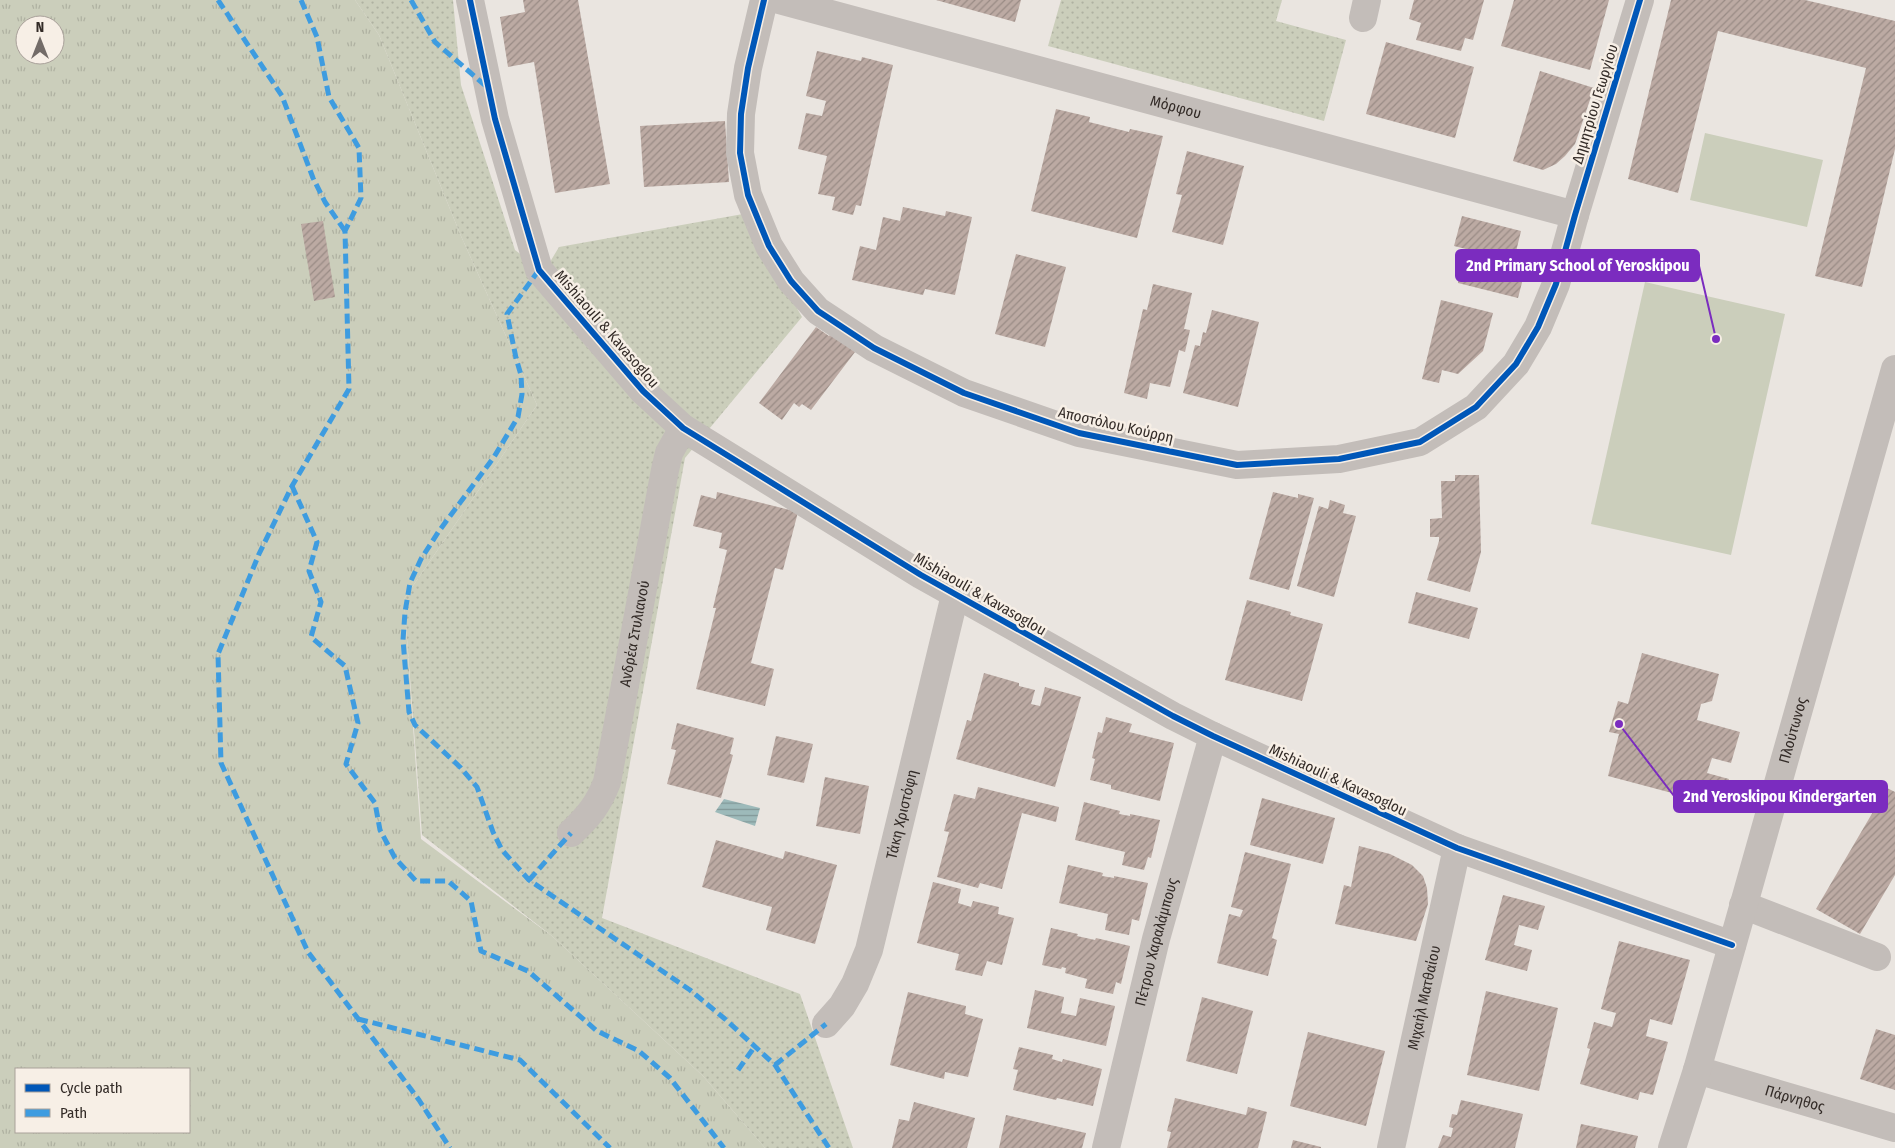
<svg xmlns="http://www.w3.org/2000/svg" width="1895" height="1148" font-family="'Fira Sans Condensed',sans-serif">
<defs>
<pattern id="grass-tufts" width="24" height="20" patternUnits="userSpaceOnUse" patternTransform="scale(1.25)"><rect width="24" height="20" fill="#cbcebb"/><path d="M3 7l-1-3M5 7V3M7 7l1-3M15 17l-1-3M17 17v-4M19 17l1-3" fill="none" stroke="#afb1a1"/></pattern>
<pattern id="park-dots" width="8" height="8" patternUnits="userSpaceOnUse" patternTransform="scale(1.25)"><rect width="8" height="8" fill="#cbcebb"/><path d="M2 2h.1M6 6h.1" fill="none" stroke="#afb1a1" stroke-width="1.8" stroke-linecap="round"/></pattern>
<pattern id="water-rules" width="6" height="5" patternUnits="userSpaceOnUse" patternTransform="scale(1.25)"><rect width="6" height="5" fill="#9dbaba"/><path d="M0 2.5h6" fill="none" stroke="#819797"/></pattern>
<pattern id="building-hatch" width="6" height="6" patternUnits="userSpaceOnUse" patternTransform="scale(1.25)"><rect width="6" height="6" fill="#bcaaa3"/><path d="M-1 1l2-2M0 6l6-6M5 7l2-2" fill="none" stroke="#998b85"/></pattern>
</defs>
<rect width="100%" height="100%" fill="#eae5e0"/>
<!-- grass -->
<path fill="url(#grass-tufts)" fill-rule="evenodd" d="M0,0H355L379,35L461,236L537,405L404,599L421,839L552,936L703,1076L765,1148H0ZM25,25H55V55H25ZM16,1069H189V1132H16Z"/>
<!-- park -->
<g fill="url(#park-dots)">
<path d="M355,0H453L461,85L515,250L544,272L559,247L743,214L802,317L685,458L602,918L800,994L853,1148H765L703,1076L552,936L422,835L404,599L537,405L461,236L379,35Z"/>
<path d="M1061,0H1282L1276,21L1346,40L1324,121L1048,46Z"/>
</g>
<!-- garden -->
<g fill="#cbcebb">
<path d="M1705,133L1823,160L1807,227L1690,200Z"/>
<path d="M1645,282L1785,314L1731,555L1591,524Z"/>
</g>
<!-- water -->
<path fill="url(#water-rules)" d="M724,799L760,808L755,826L715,812Z"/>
<!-- building -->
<g fill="url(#building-hatch)">
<path d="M523,0H578L610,184L555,193L534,62L508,67L500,17L525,12Z"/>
<path d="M936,0H1021L1015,22Z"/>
<path d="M1414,0H1484L1473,40L1465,38L1461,51L1416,40L1421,23L1409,19Z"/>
<path d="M1514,0H1609L1590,70L1501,46Z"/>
<path d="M1671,0H1805L1895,21V149L1862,287L1815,276L1866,68L1718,31L1678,193L1628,179Z"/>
<path d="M1386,42L1474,67L1455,138L1366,114Z"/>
<path d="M817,51L861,61L862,57L893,65L861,206L856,205L853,215L832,210L835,197L818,194L827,156L798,149L806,113L822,116L826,101L806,96Z"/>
<path d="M1540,71L1594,88L1575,144L1565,156L1556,164L1543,170L1513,161Z"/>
<path d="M1056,109L1090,117L1089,122L1129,132L1130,129L1163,136L1137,238L1031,211Z"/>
<path d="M725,121L729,182L644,187L640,126Z"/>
<path d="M1187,151L1244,166L1223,245L1172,232L1182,195L1176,194Z"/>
<path d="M903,207L945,216L946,211L972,217L955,295L925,289L923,295L852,280L860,246L876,250L883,217L900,221Z"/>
<path d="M1462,216L1521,231L1514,260L1527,263L1518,298L1458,283L1466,249L1454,246Z"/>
<path d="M323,221L335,297L314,301L301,224Z"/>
<path d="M1016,254L1066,267L1045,347L995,334Z"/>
<path d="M1153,284L1192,293L1184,329L1190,330L1185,352L1179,350L1170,387L1150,383L1147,399L1124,393L1143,309L1147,310Z"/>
<path d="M1441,300L1493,313L1483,351L1458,374L1442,370L1439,383L1422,379Z"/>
<path d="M1212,310L1259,322L1238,407L1183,393L1195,345L1200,346L1203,332L1206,333Z"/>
<path d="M816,327L829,336L831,334L855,352L811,410L802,404L799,407L794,403L782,420L759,403Z"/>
<path d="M1455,475H1479L1481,552L1470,592L1427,580L1439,541V537H1430V519L1442,518L1441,481H1455Z"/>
<path d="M717,492L798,512L783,570L775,568L751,663L774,669L765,706L696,689L716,608H713L727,550L719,548L722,533L693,526L701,495L716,499Z"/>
<path d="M1273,492L1298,498V494L1314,498L1289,590L1249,579Z"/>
<path d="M1330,500L1345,505L1343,513L1356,516L1334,597L1297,586L1319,506L1328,509Z"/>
<path d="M1416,592L1478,608L1469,639L1408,623Z"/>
<path d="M1247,600L1291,612L1290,615L1323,624L1302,701L1225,680Z"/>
<path d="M1642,653L1719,674L1712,701L1701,704L1697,720L1740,732L1731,763L1712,758L1707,773L1729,779L1721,806L1608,776L1619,734L1609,732L1618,701L1628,704Z"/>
<path d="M984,673L1019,683V686L1035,690L1031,704L1040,706L1045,687L1081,697L1055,787L956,759L967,720L971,721Z"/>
<path d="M1106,717L1132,724L1129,732L1174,743L1160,801L1111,789V785L1090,780L1095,759L1092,758L1098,732L1102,733Z"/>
<path d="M677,723L734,738L730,754L733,755L721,798L667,784L676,750L671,749Z"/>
<path d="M776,736L813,744L804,783L767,775Z"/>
<path d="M825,777L869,786L860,834L816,826Z"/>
<path d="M978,787L1059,807L1056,822L1022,813L1002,889L980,883L978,888L937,877L949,832L944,831L954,794L975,799Z"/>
<path d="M1887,788L1895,792V875L1860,934L1816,909Z"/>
<path d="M1262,798L1335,818L1323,864L1250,845Z"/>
<path d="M1084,802L1120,811L1119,814L1130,816V814L1160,820L1151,858L1148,857L1144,870L1122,865L1125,852L1075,840Z"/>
<path d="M716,840L783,859L785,851L837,865L815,944L766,930L772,907L702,887Z"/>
<path d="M1359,846L1390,854L1412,865L1423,876L1427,888L1428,904L1416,941L1335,924L1344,885L1351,887Z"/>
<path d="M1245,852L1291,864L1272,938L1277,940L1268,976L1217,963L1229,914L1240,917L1243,910L1231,907Z"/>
<path d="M1068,865L1103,873L1102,876L1114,878V876L1148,883L1139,921L1132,919L1129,935L1105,930L1108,914L1059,903Z"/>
<path d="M933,882L961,889L958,903L971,907L973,901L999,907L998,914L1014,918L1002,965L987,961L982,976L955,970L959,954L917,943Z"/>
<path d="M1503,895L1545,906L1538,930L1519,925L1514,945L1532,950L1527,971L1485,960Z"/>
<path d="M1051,928L1078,934L1077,936L1095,940L1096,938L1130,946L1121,984L1116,982L1113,994L1085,988L1087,979L1065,973L1066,968L1062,967L1061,969L1042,965Z"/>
<path d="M1619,941L1690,960L1672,1025L1650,1019L1646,1036L1668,1042L1653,1095L1640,1092L1638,1100L1580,1084L1590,1049L1587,1048L1594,1022L1612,1027L1616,1013L1601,1009Z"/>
<path d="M1035,990L1064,997L1061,1013L1076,1016L1080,998L1115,1006L1106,1046L1027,1028Z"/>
<path d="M1486,991L1558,1008L1539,1091L1467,1075Z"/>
<path d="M908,992L966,1006L965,1014L983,1019L968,1077L945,1072L944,1079L890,1065Z"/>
<path d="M1202,997L1253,1011L1237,1074L1186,1061Z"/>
<path d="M1876,1029L1895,1035V1090L1860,1079Z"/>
<path d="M1308,1032L1385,1051L1366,1126L1290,1106Z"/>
<path d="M1019,1047L1053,1055L1052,1059L1062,1062L1063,1059L1102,1069L1093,1106L1057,1098L1056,1100L1013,1090L1018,1070L1013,1069Z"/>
<path d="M1175,1098L1246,1115L1248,1107L1267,1112L1258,1148H1167L1171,1132L1167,1131Z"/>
<path d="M1461,1100L1523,1114L1515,1148H1438L1443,1135L1451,1137L1453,1128L1449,1127L1452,1114L1457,1115Z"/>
<path d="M914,1102L975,1118L967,1148H892L899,1119L909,1121Z"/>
<path d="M1006,1115L1086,1133L1082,1148H999Z"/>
<path d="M1581,1124L1638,1136L1635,1148H1576Z"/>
<path d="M1293,1140L1321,1147V1148H1291Z"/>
</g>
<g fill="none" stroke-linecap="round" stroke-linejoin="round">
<!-- minor -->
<g stroke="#c3bdb9" stroke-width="28">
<path d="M470,0L495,119L539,270L643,391L683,428L921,575L1173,716L1213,736L1457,848L1732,945"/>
<path d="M764,0L748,68L741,114L740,153L748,195L769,246L791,281L818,311L874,348L964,393L1079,433L1237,465L1339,459L1420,442L1476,407L1516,364L1538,327L1556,284L1575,215L1640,0"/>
<path id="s1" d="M779,0L1575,215"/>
<path d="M1363,18L1367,0"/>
<path id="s2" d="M571,833C589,816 598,805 607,782L665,470L669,453L683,428"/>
<path d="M1743,905L1877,957"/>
<path id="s3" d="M826,1024L842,1006L855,984L869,950L955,595"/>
<path id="s4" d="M1697,1070L1895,1128"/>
<path id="s5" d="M1106,1148L1156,939L1213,736"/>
<path id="s6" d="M1391,1148L1457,848"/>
<path id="s7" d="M1672,1148L1697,1070L1895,369"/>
</g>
<!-- quiet -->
<g stroke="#3e9ce0" stroke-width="5" stroke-dasharray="10 5" stroke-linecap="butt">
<path d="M218,0L282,96L313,178L325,202L345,231"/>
<path d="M301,0L317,37L329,97L359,148L361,198L345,231L349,389L292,486L259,554L218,654L221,763L308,952L419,1100L450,1148"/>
<path d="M411,0L435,42L487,87"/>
<path d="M539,270L507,314L516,358L521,375L522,394L518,417L494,457L439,531L421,559L410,583L405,612L403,640L409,712L415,725L461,768L477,787L493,832L502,850L529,880L690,990L725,1019L775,1065L829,1148"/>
<path d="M292,486L317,542L309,571L321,602L311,637L345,666L358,723L346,764L375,803L380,830L395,858L416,881H448L471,901L481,951L528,971L597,1031L639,1051L670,1078L724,1148"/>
<path d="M529,880L571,833"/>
<path d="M358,1019L520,1060L610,1148"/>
<path d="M775,1065L826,1024"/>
<path d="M738,1070L755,1046"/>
</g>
<defs>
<g id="cycleway">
<path d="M470,0L495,119L539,270L643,391L683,428L921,575L1173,716L1213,736L1457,848L1732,945"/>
<path d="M764,0L748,68L741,114L740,153L748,195L769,246L791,281L818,311L874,348L964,393L1079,433L1237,465L1339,459L1420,442L1476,407L1516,364L1538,327L1556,284L1575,215L1640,0"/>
</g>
</defs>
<!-- cycleway casing -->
<use href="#cycleway" stroke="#f7efe6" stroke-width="9"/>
<!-- cycleway -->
<use href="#cycleway" stroke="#0057b8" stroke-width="6"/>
</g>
<g text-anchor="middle" stroke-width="5" stroke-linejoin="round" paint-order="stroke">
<!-- street labels -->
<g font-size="15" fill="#332b27" stroke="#f7efe6">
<text transform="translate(1595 104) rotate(-73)" y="5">Δημητρίου Γεωργίου</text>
<text dy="5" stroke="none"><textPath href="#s1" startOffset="411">Μόρφου</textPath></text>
<text transform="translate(607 329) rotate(49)" y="5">Mishiaouli &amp; Kavasoglou</text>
<text transform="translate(1116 425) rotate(13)" y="5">Αποστόλου Κούρρη</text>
<text transform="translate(980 594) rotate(30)" y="5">Mishiaouli &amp; Kavasoglou</text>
<text dy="5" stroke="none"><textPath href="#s2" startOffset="214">Ανδρέα Στυλιανού</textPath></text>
<text dy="5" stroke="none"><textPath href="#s7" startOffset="435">Πλούτωνος</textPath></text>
<text transform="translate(1338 780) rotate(25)" y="5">Mishiaouli &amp; Kavasoglou</text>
<text dy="5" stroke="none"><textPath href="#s3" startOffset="226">Τάκη Χριστόφη</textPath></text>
<text dy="5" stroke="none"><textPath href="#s5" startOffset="212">Πέτρου Χαραλάμπους</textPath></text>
<text dy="5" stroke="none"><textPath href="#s6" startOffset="154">Μιχαήλ Ματθαίου</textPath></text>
<text dy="5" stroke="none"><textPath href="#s4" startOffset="102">Πάρνηθος</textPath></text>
</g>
</g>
<!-- callouts -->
<path fill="none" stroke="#7b2cbf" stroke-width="2" d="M1716 339L1699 266M1619 724L1674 796"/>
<g fill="#7b2cbf" stroke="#f7efe6" stroke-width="2">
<circle cx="1716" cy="339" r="5"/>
<circle cx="1619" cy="724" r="5"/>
</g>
<g fill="#7b2cbf" stroke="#7b2cbf" stroke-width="2">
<rect x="1456" y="250" width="243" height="31" rx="5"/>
<rect x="1674" y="781" width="213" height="31" rx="5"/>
</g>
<g font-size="16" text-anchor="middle" font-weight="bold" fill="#fff">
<text x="1578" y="271">2nd Primary School of Yeroskipou</text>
<text x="1780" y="802">2nd Yeroskipou Kindergarten</text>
</g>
<!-- legend -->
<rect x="15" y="1068" width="175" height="65" fill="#f7efe6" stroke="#a9a19a"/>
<rect x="25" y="1084" width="25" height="8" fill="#0057b8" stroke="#a9a19a"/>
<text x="60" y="1093" font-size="15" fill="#332b27">Cycle path</text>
<rect x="25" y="1109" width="25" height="8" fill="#3e9ce0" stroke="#a9a19a"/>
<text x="60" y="1118" font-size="15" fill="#332b27">Path</text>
<!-- north arrow -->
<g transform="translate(40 40)"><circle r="24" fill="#f7efe6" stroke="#a9a19a"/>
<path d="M0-4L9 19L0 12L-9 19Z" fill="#736c68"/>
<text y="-8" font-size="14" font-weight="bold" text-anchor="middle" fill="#332b27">N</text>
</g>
</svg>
